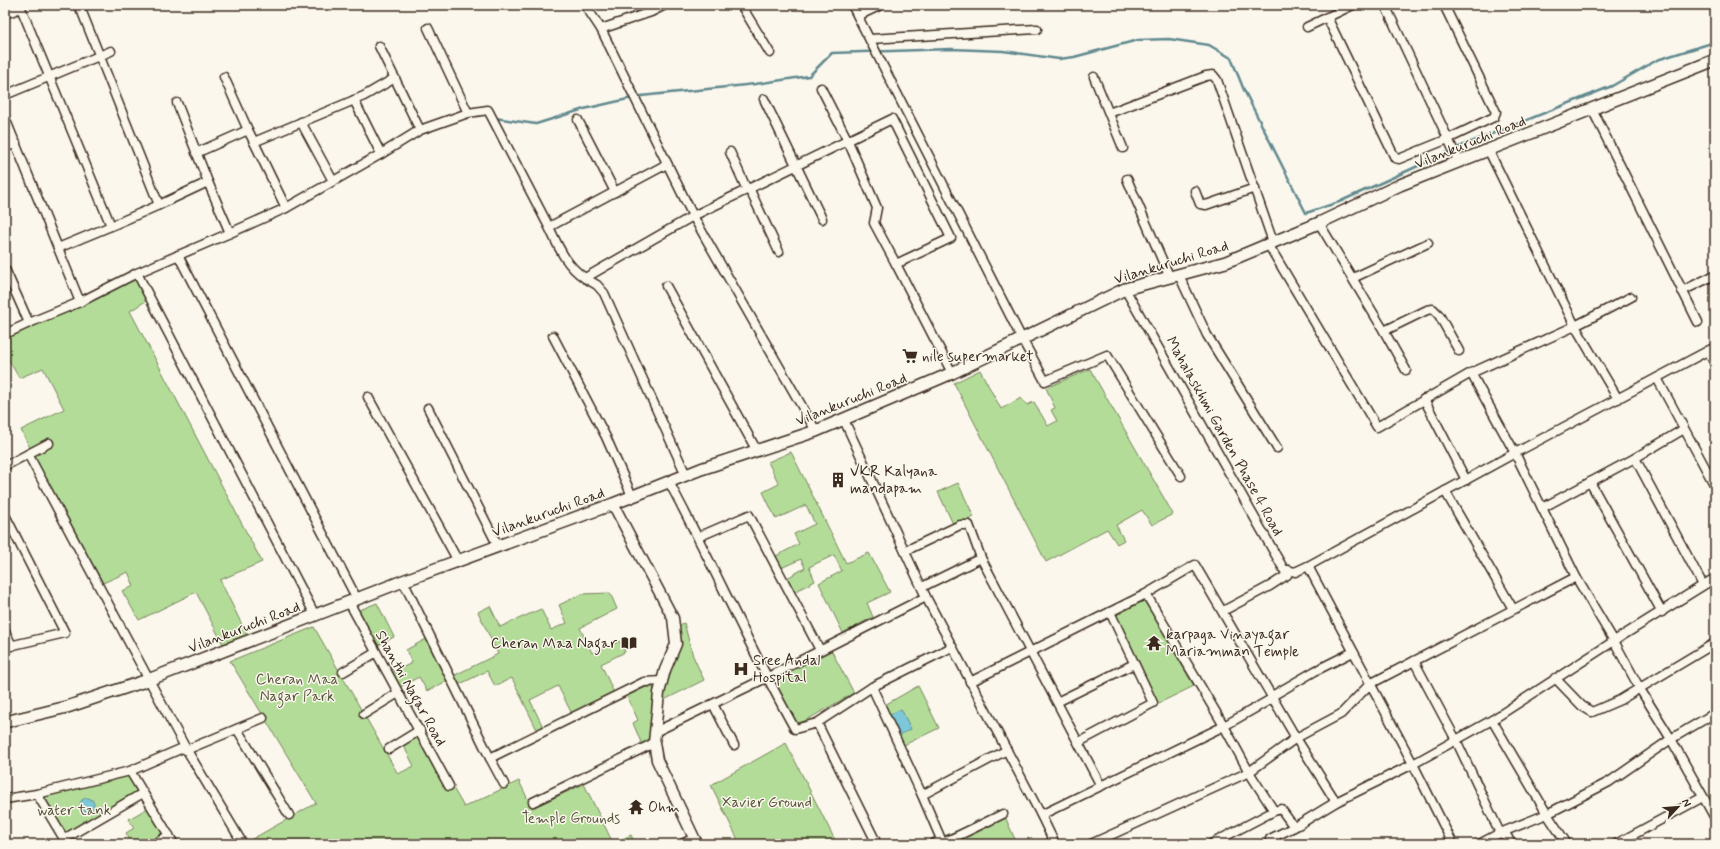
<svg xmlns="http://www.w3.org/2000/svg" width="1720" height="849" font-family="Mynerve,sans-serif">
<rect width="100%" height="100%" fill="#fbf7ec"/>
<filter id="ink" filterUnits="userSpaceOnUse"><feTurbulence type="fractalNoise" baseFrequency=".025" numOctaves="2"/><feDisplacementMap in="SourceGraphic" scale="8" xChannelSelector="R" yChannelSelector="G"/><feConvolveMatrix kernelMatrix="1 2 1 2 8 2 1 2 1" color-interpolation-filters="sRGB"/></filter>
<g filter="url(#ink)">
<!-- green -->
<g fill="#b3dc99" stroke="#77835c">
<path d="M136,279L146,301L130,311L262,562L220,580L248,637L224,646L196,592L139,620L122,591L134,586L128,572L103,583L33,454L21,430L64,409L43,368L19,378L5,353V338Z"/>
<path d="M1090,369L1173,514L1152,525L1142,510L1116,525L1124,540L1117,544L1107,529L1046,562L954,383L980,370L1001,409L1021,398L1027,405L1034,402L1048,426L1057,421L1051,410L1055,408L1046,388Z"/>
<path d="M791,452L846,563L869,553L890,592L867,603L873,617L843,633L819,583L842,571L834,555L809,567L815,581L794,592L787,578L805,568L801,559L781,568L776,556L799,544L794,534L815,524L806,505L776,519L763,492L779,484L768,462Z"/>
<path d="M958,483L974,517L954,526L938,492Z"/>
<path d="M610,593L617,609L580,628L592,653L620,641L625,652L601,664L614,693L572,714L558,686L530,700L544,729L538,732L512,678L495,686L487,671L458,685L453,676L498,654L478,612L490,606L500,627L541,609L551,630L567,623L559,605L582,594Z"/>
<path d="M1145,600L1194,686L1157,704L1115,616Z"/>
<path d="M377,603L394,637L375,647L357,611Z"/>
<path d="M684,623L693,656L704,680L662,701L677,626Z"/>
<path d="M314,627L398,774L414,766L402,743L417,735L447,791L453,788L464,807L519,781L532,808L584,784L613,843L631,835L635,844H248L247,842L316,803L230,661Z"/>
<path d="M426,639L447,681L427,691L419,677L400,687L393,672L412,663L406,650Z"/>
<path d="M831,650L854,693L796,726L772,680Z"/>
<path d="M918,686L939,728L902,746L883,706Z"/>
<path d="M646,687L654,688L649,740L642,745L633,723L638,720L627,696Z"/>
<path d="M786,743L837,844H740L711,785Z"/>
<path d="M128,776L139,793L66,837L43,797Z"/>
<path d="M148,808L164,833L147,844H132L126,833L134,828L129,819Z"/>
<path d="M1003,812L1017,844H948L944,836Z"/>
</g>
<!-- water -->
<g fill="#7bc8da" stroke="#61898f">
<path d="M901,709L911,729L898,736L889,715Z"/>
<circle cx="87" cy="805" r="7"/>
</g>
<g fill="none" stroke-linecap="round" stroke-linejoin="round">
<!-- stream -->
<path stroke="#61898f" stroke-width="2.5" d="M495,118L536,124L584,109L641,96L755,84L809,76L832,53L951,49L1003,51L1059,59L1074,57L1138,40L1169,39L1209,45L1231,58L1244,90L1306,213L1339,202L1464,145L1612,86L1657,60L1715,42"/>
<defs>
<g id="minor">
<path d="M77,5L82,12L159,205L111,226"/>
<path d="M585,5L601,29L651,12L665,5"/>
<path d="M741,5L770,53"/>
<path d="M852,5L1022,339L1045,381L1107,355L1181,476"/>
<path d="M1385,5L1459,162"/>
<path d="M21,8L111,226L58,248"/>
<path d="M5,14L21,8L20,5"/>
<path d="M858,16L881,5"/>
<path d="M1327,17L1395,158L1399,159L1448,139L1494,117L1496,112L1444,5"/>
<path d="M1307,27L1353,5"/>
<path d="M428,28L468,113"/>
<path d="M601,29L693,216L816,431"/>
<path d="M870,39L1037,29"/>
<path d="M224,77L248,130"/>
<path d="M1094,77L1123,148"/>
<path d="M821,88L848,141L877,208L874,223L896,264"/>
<path d="M5,95L111,51"/>
<path d="M764,99L822,219"/>
<path d="M354,100L381,154"/>
<path d="M1592,109L1698,322"/>
<path d="M1109,113L1206,76L1213,75L1217,80L1273,242"/>
<path d="M5,118L80,302"/>
<path d="M578,120L615,192"/>
<path d="M301,122L333,181"/>
<path d="M420,130L468,113L488,110L549,227L667,164"/>
<path d="M5,148L16,143"/>
<path d="M1489,151L1575,326L1618,399"/>
<path d="M730,152L747,190"/>
<path d="M196,153L248,130L254,142"/>
<path d="M1127,179L1170,278"/>
<path d="M749,188L779,252"/>
<path d="M1195,191L1200,204L1206,205L1255,188"/>
<path d="M159,205L208,182L177,103"/>
<path d="M286,208L254,142L364,96L395,78"/>
<path d="M1319,223L1384,331L1406,370"/>
<path d="M549,227C558,246 566,266 585,278"/>
<path d="M230,233L286,208L381,154L420,130L379,46"/>
<path d="M1268,244L1377,427L1471,373L1515,453L1576,577L1614,641L1640,689L1671,739L1715,818"/>
<path d="M178,255L357,599"/>
<path d="M5,269L29,323L5,334"/>
<path d="M137,273L230,233L208,182"/>
<path d="M1179,275L1207,335L1277,448"/>
<path d="M1353,278L1428,243"/>
<path d="M666,286L757,451"/>
<path d="M1125,289L1287,575L1288,570L1295,572L1308,566"/>
<path d="M1682,291L1715,275"/>
<path d="M29,323L80,302L137,273L315,615"/>
<path d="M1384,331L1427,310L1433,309L1439,315L1459,351"/>
<path d="M553,336L606,437L632,496"/>
<path d="M1708,351L1715,364"/>
<path d="M1471,373L1575,326L1631,297"/>
<path d="M1657,378L1715,486"/>
<path d="M368,397L458,561"/>
<path d="M1424,399L1466,480"/>
<path d="M428,408L498,546"/>
<path d="M844,420L926,597L1041,815L1055,844"/>
<path d="M1635,458L1703,585"/>
<path d="M5,466L49,443"/>
<path d="M686,475L604,293L597,285L585,278L693,216L892,119L951,238L896,264L952,373"/>
<path d="M669,482C713,564 750,649 795,729L817,723L872,687L952,647"/>
<path d="M1590,482L1662,612"/>
<path d="M1445,491L1513,609"/>
<path d="M1542,508L1635,458L1684,429"/>
<path d="M5,515L65,633L5,647"/>
<path d="M698,537L749,515L820,650"/>
<path d="M905,551L960,525H969L981,558"/>
<path d="M1576,577L1370,684L1341,714L1296,738L1336,802L1413,764L1492,720L1614,641L1715,578"/>
<path d="M403,581L490,758L644,682L662,681"/>
<path d="M922,587L981,558L1101,786"/>
<path d="M1146,594L1224,726L1249,772L1274,811L1211,844"/>
<path d="M349,602L449,786"/>
<path d="M1223,611L1270,586L1287,575"/>
<path d="M5,631L12,646"/>
<path d="M1414,661L1456,740L1500,833L1507,836L1511,844"/>
<path d="M343,672L375,653"/>
<path d="M1555,678L1582,706L1592,712L1620,700L1715,643"/>
<path d="M970,682L1146,594L1195,565L1296,738L1249,772L1091,844"/>
<path d="M872,687L922,795L943,844"/>
<path d="M1272,696L1315,671L1353,652"/>
<path d="M1057,702L1134,664"/>
<path d="M713,704L734,745"/>
<path d="M364,714L398,693"/>
<path d="M1492,720L1547,814L1567,844"/>
<path d="M817,723L877,844"/>
<path d="M237,729L289,815"/>
<path d="M655,732L766,678L926,597"/>
<path d="M1079,742L1153,703L1110,612"/>
<path d="M185,747L243,844"/>
<path d="M389,749L420,730"/>
<path d="M186,750L263,718"/>
<path d="M490,758L504,784"/>
<path d="M130,771L174,844"/>
<path d="M37,794L67,844"/>
<path d="M922,795L1007,750"/>
<path d="M5,799L37,794L130,771L185,747L28,454"/>
<path d="M533,802L654,743"/>
<path d="M1274,811L1281,809L1294,827"/>
<path d="M1041,815L1224,726L1273,698"/>
<path d="M64,839L143,793"/>
<path d="M943,843L1003,814"/>
<path d="M155,844L169,835"/>
<path d="M682,844L694,838"/>
<path d="M933,844L941,840"/>
<path d="M1272,844L1270,839L1298,825L1336,802"/>
<path d="M1453,844L1413,764L1308,566L1515,453L1715,347"/>
<path d="M1479,844L1500,833L1547,814L1609,782L1671,739L1715,713"/>
<path d="M1616,844L1703,797"/>
</g>
<path id="tertiary" d="M613,504L673,618L676,644L665,670L659,693L654,743L657,760L697,844"/>
<path id="secondary" d="M5,722L67,707L148,680L403,581L613,504L701,469L816,431L952,373L1125,289L1226,262L1319,223L1400,185L1715,60"/>
</defs>
<!-- minor casing -->
<use href="#minor" stroke="#3b2a1e" stroke-width="11"/>
<!-- tertiary casing -->
<use href="#tertiary" stroke="#3b2a1e" stroke-width="13"/>
<!-- secondary casing -->
<use href="#secondary" stroke="#3b2a1e" stroke-width="14"/>
<!-- minor -->
<use href="#minor" stroke="#fbf7ec" stroke-width="8"/>
<!-- tertiary -->
<use href="#tertiary" stroke="#fbf7ec" stroke-width="10"/>
<!-- secondary -->
<use href="#secondary" stroke="#fbf7ec" stroke-width="11"/>
</g>
</g>
<!-- icons -->
<defs>
<symbol id="supermarket-bare" viewBox="-9 -9 18 18"><path d="M-6-5.5h2.5l.6 2H6L4.5 2H-2.5L-4.4-4H-6ZM-1.5 3.2a1.3 1.3 0 1 0 .1 0ZM3 3.2a1.3 1.3 0 1 0 .1 0Z" fill="#3b2a1e" stroke="#fbf7ec" stroke-width="2.5" paint-order="stroke"/></symbol>
<symbol id="building-bare" viewBox="-9 -9 18 18"><path d="M-4-6H4V6H1V3H-1V6H-4ZM-2.5-4.3h1.7v1.8h-1.7ZM.8-4.3h1.7v1.8H.8ZM-2.5-1h1.7V.8h-1.7ZM.8-1h1.7V.8H.8Z" fill="#3b2a1e" stroke="#fbf7ec" stroke-width="2.5" paint-order="stroke"/></symbol>
<symbol id="library-bare" viewBox="-9 -9 18 18"><path d="M-6-4Q-3-5.5-.7-3.5V5Q-3 3-6 4ZM6-4Q3-5.5 .7-3.5V5Q3 3 6 4Z" fill="#3b2a1e" stroke="#fbf7ec" stroke-width="2.5" paint-order="stroke"/></symbol>
<symbol id="temple-bare" viewBox="-9 -9 18 18"><path d="M0-6L5-2H3V0L6.5 2.5H4V6H1.5V3h-3V6H-4V2.5H-6.5L-3 0V-2H-5Z" fill="#3b2a1e" stroke="#fbf7ec" stroke-width="2.5" paint-order="stroke"/></symbol>
<symbol id="hospital-bare" viewBox="-9 -9 18 18"><path d="M-5-5h3v3.5h4V-5h3V5h-3V1.5h-4V5h-3Z" fill="#3b2a1e" stroke="#fbf7ec" stroke-width="2.5" paint-order="stroke"/></symbol>
</defs>
<g fill-rule="evenodd">
<use href="#supermarket-bare" x="899" y="345" width="22" height="22"/>
<use href="#building-bare" x="827" y="469" width="22" height="22"/>
<use href="#library-bare" x="618" y="632" width="22" height="22"/>
<use href="#temple-bare" x="1143" y="632" width="22" height="22"/>
<use href="#hospital-bare" x="730" y="658" width="22" height="22"/>
<use href="#temple-bare" x="625" y="796" width="22" height="22"/>
</g>
<g text-anchor="middle" stroke-width="3" stroke-linejoin="round" paint-order="stroke">
<!-- street labels -->
<g font-size="15" fill="#3b2a1e" stroke="#fbf7ec">
<text transform="translate(1470 142) rotate(-22)" y="5">Vilankuruchi Road</text>
<text transform="translate(1171 262) rotate(-17)" y="5">Vilankuruchi Road</text>
<text transform="translate(851 399) rotate(-22)" y="5">Vilankuruchi Road</text>
<text transform="translate(1225 436) rotate(61)" y="5">Mahalaskhmi Garden Phase 4 Road</text>
<text transform="translate(548 512) rotate(-20)" y="5">Vilankuruchi Road</text>
<text transform="translate(244 627) rotate(-21)" y="5">Vilankuruchi Road</text>
<text transform="translate(411 688) rotate(61)" y="5">Shanthi Nagar Road</text>
</g>
<!-- poi labels -->
<g font-size="15" fill="#3b2a1e" stroke="#fbf7ec" text-anchor="start">
<text x="922" y="361">nile supermarket</text>
<text x="850" y="476">VKR Kalyana<tspan x="850" dy="17">mandapam</tspan></text>
<text x="1166" y="639">karpaga Vinayagar<tspan x="1166" dy="17">Mariamman Temple</tspan></text>
<text x="617" y="648" text-anchor="end">Cheran Maa Nagar</text>
<text x="753" y="665">Sree Andal<tspan x="753" dy="17">Hospital</tspan></text>
<text x="648" y="812">Ohm</text>
</g>
<!-- park labels -->
<g font-size="15" fill="#59563d" stroke="#fbf7ec">
<text x="297" y="684">Cheran Maa<tspan x="297" dy="17">Nagar Park</tspan></text>
<text x="767" y="807">Xavier Ground</text>
<text x="74" y="815">water tank</text>
<text x="571" y="823">Temple Grounds</text>
</g>
</g>
<!-- margin -->
<rect width="1720" height="849" fill="none" stroke="#fbf7ec" stroke-width="20"/>
<rect x="10" y="10" width="1700" height="829" fill="none" stroke="#3b2a1e" stroke-width="1.5" filter="url(#ink)"/>
<!-- north arrow -->
<g transform="translate(1678 807) rotate(64)" stroke="#fbf7ec" stroke-width="3" paint-order="stroke">
<path d="M0-3L7 15L0 10L-7 15Z" fill="#3b2a1e"/>
<text y="-6" font-size="11" font-weight="bold" text-anchor="middle" fill="#3b2a1e">N</text>
</g>
</svg>
